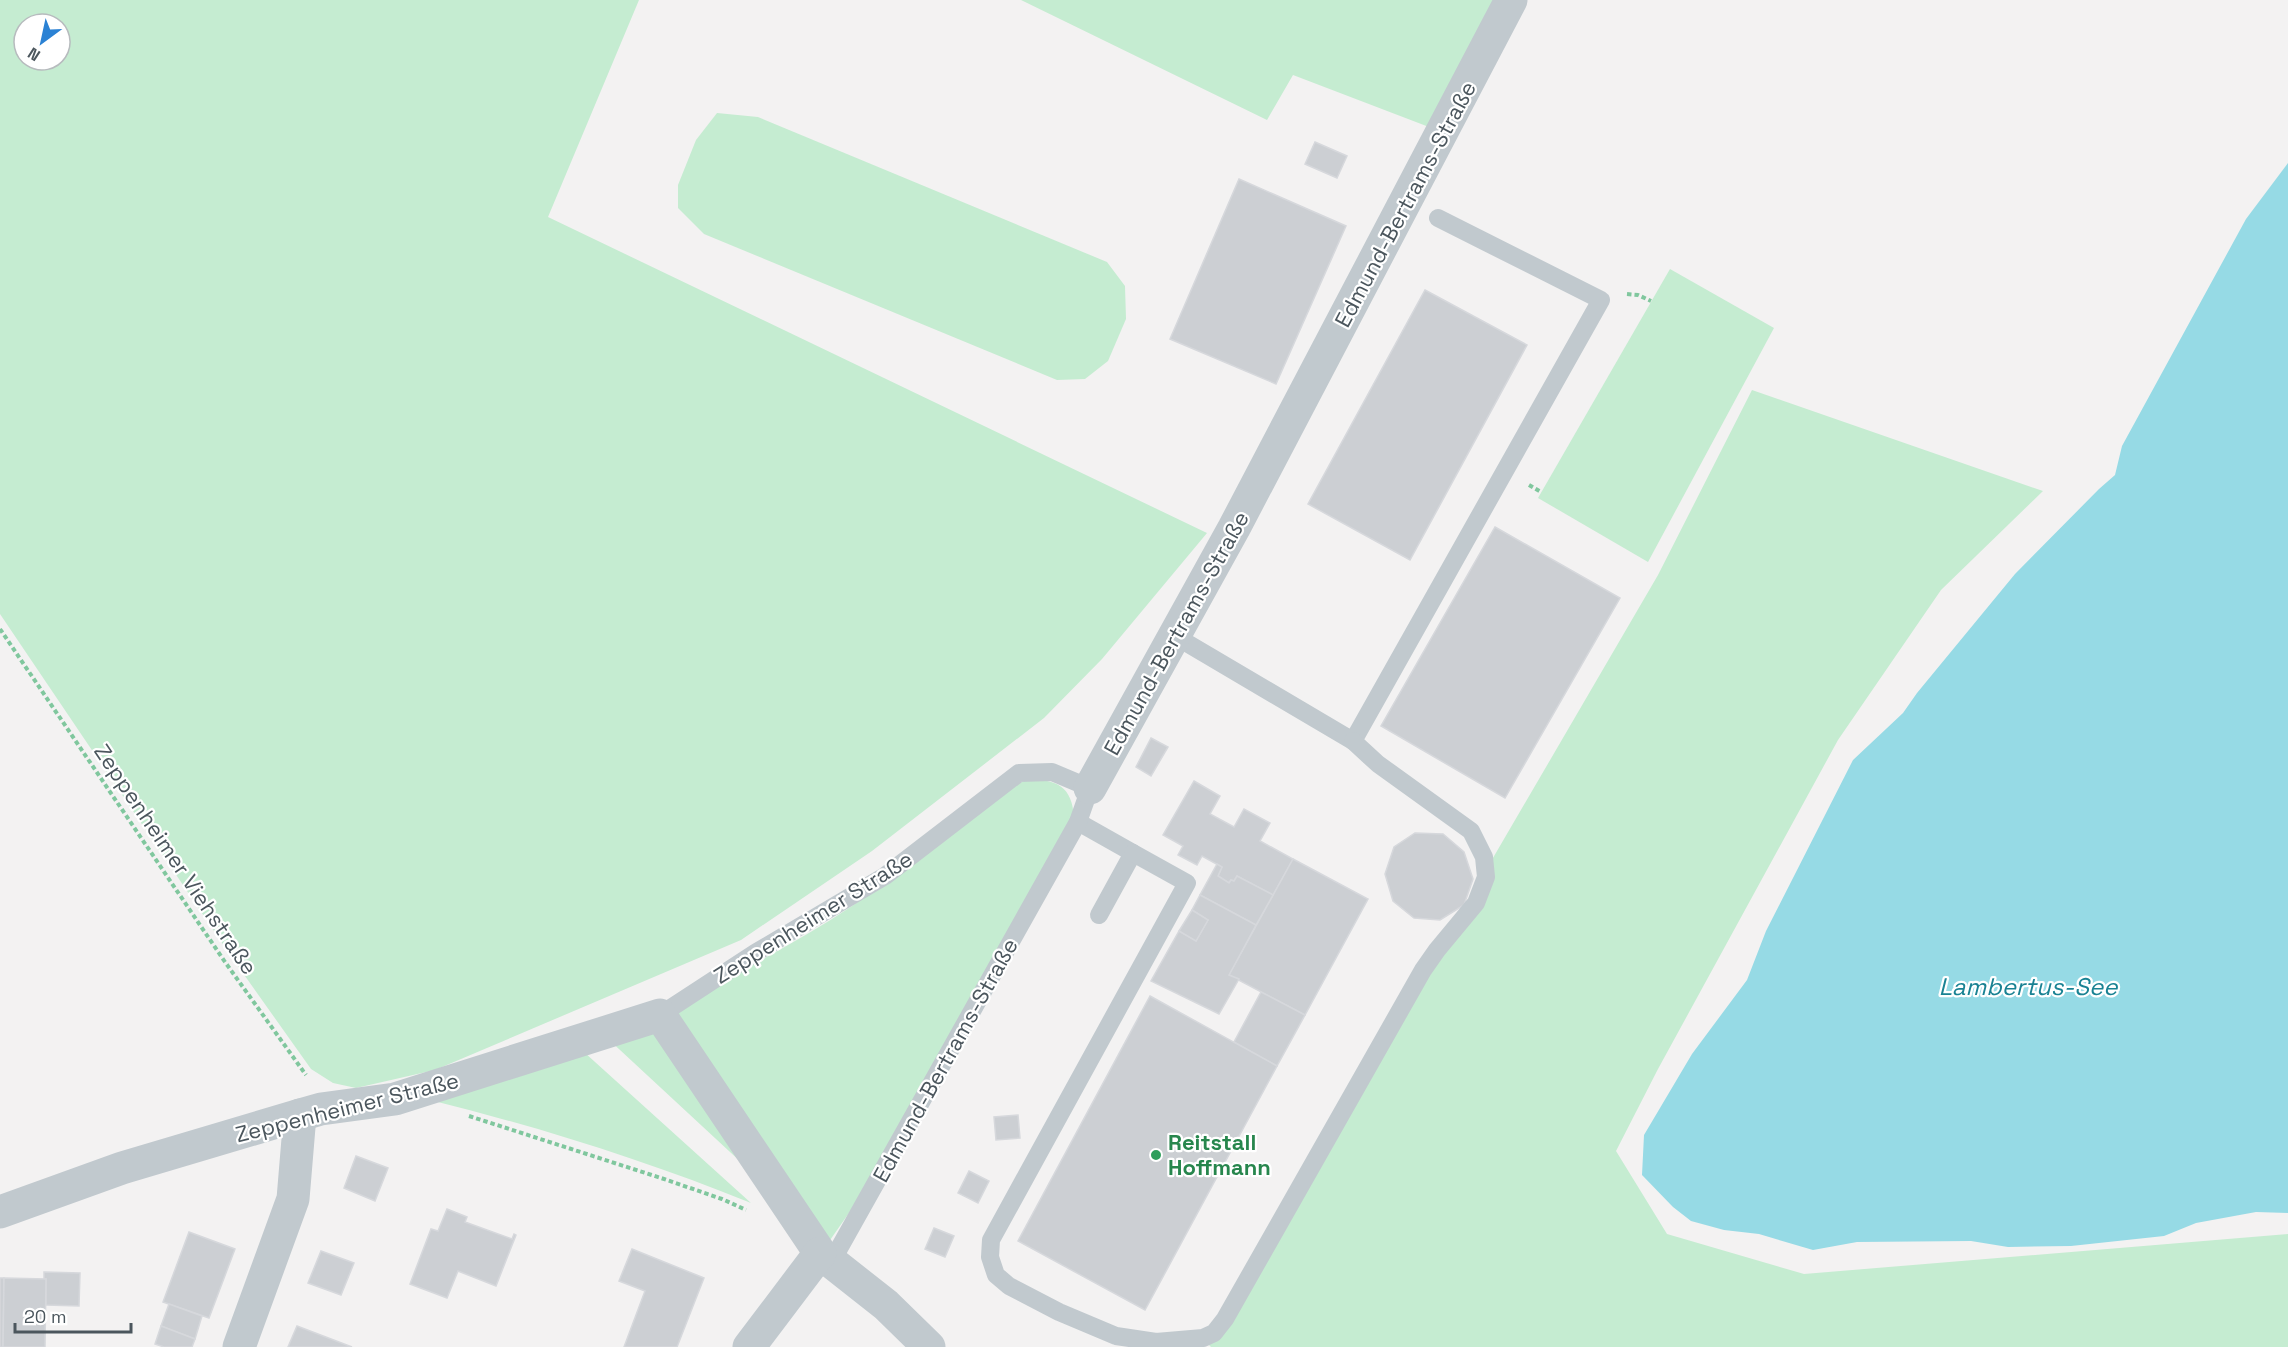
<svg xmlns="http://www.w3.org/2000/svg" width="2288" height="1347" font-family="'Space Grotesk',sans-serif">
<rect width="100%" height="100%" fill="#f3f2f2"/>
<!-- green -->
<g fill="#c5ecd1" fill-rule="evenodd">
<path d="M0,0H639L548,217L1207,533L1102,659L1044,718L872,851L741,940L435,1070L356,1088L333,1083L311,1069L235,962L0,614ZM24,24H60V60H24Z"/>
<path d="M1021,0H1493L1429,127L1293,75L1267,120Z"/>
<path d="M717,113L758,117L1107,262L1125,286L1126,319L1108,361L1085,379L1057,380L704,234L678,208V185L696,140Z"/>
<path d="M1670,269L1774,328L1648,562L1538,498Z"/>
<path d="M1752,390L2043,491L1941,590L1838,740L1658,1069L1616,1151L1667,1234L1804,1274L2288,1234V1347H1211L1209,1345L1658,575Z"/>
<path d="M1028,779C1057,780 1072,786 1074,817L851,1210L828,1243L606,1037C690,997 775,957 852,906C908,869 961,826 1014,786Z"/>
<path d="M574,1043L751,1203C647,1161 539,1127 430,1100Z"/>
</g>
<!-- water -->
<path fill="#96dae5" d="M2288,163V1213L2256,1212L2196,1223L2164,1236L2071,1246L2008,1247L1971,1241L1857,1242L1813,1250L1759,1234L1724,1230L1691,1221L1673,1207L1642,1175L1644,1135L1692,1054L1747,980L1766,931L1853,760L1903,713L1917,693L2015,574L2099,489L2115,475L2122,446L2246,219Z"/>
<!-- building -->
<g fill="#cccfd3" stroke="#d6d8dc" stroke-width="1.5">
<path d="M1315,142L1347,156L1337,178L1305,164Z"/>
<path d="M1239,179L1346,226L1276,384L1170,339Z"/>
<path d="M1425,290L1527,345L1410,560L1308,504Z"/>
<path d="M1495,527L1620,598L1505,798L1381,726Z"/>
<path d="M1151,738L1168,747L1151,776L1136,767Z"/>
<path d="M1194,781L1220,796L1210,814L1234,827L1244,809L1270,823L1260,841L1293,859L1273,895L1237,876L1234,881L1231,880L1229,883L1218,876L1222,867L1202,856L1197,865L1178,855L1183,846L1163,835Z"/>
<path d="M1415,833L1443,834L1464,852L1473,879L1464,905L1440,920L1414,918L1393,901L1385,874L1394,847Z"/>
<path d="M1293,859L1368,899L1305,1015L1229,975Z"/>
<path d="M1217,864L1222,867L1218,876L1229,883L1231,880L1234,881L1237,876L1273,895L1256,925L1200,895Z"/>
<path d="M1200,895L1256,925L1229,975L1239,979L1219,1014L1151,981L1179,931L1196,941L1208,920L1192,910Z"/>
<path d="M1192,910L1208,920L1196,941L1179,931Z"/>
<path d="M1261,992L1305,1015L1277,1066L1234,1042Z"/>
<path d="M1150,996L1277,1066L1145,1310L1018,1241Z"/>
<path d="M1018,1115L1020,1138L996,1140L994,1117Z"/>
<path d="M356,1156L388,1168L375,1201L344,1188Z"/>
<path d="M969,1171L989,1181L978,1203L958,1193Z"/>
<path d="M447,1209L467,1217L465,1222L512,1239L514,1234L516,1235L496,1286L458,1271L447,1298L410,1284L431,1229L438,1231Z"/>
<path d="M934,1228L954,1236L945,1257L925,1249Z"/>
<path d="M189,1232L235,1249L209,1318L163,1302Z"/>
<path d="M632,1249L704,1278L677,1347H624L645,1291L619,1281Z"/>
<path d="M321,1251L354,1263L341,1295L308,1283Z"/>
<path d="M44,1272L80,1273L79,1306L46,1305V1279H44Z"/>
<path d="M0,1278H4L3,1347H0Z"/>
<path d="M4,1278L46,1279L45,1347H3Z"/>
<path d="M169,1304L202,1316L195,1339L161,1326Z"/>
<path d="M161,1326L195,1339L192,1347H164L155,1344Z"/>
<path d="M297,1326L352,1347H288Z"/>
</g>
<g fill="none" stroke-linecap="round" stroke-linejoin="round">
<!-- path -->
<g stroke="#80c79e" stroke-width="4" stroke-dasharray="4.5 3" stroke-linecap="butt">
<path d="M1627,294L1638,295L1651,301"/>
<path d="M1529,485L1541,492"/>
<path d="M0,629L225,962L306,1075"/>
<path d="M469,1116L661,1178L722,1199L746,1210"/>
</g>
<!-- service -->
<g stroke="#c1c9ce" stroke-width="18">
<path d="M1175,636L1353,741L1601,300L1438,218"/>
<path d="M1078,822L1133,853L1099,915"/>
<path d="M1133,853L1187,883L991,1240L990,1257L996,1275L1009,1286L1059,1312L1116,1336L1156,1342L1203,1338L1214,1333L1225,1319L1423,970L1437,950L1476,903L1486,877L1484,857L1471,831L1378,764L1353,741"/>
<path d="M660,1015L755,953L885,876L1019,773L1052,772L1090,788L1078,822L832,1261"/>
</g>
<!-- minor -->
<g stroke="#c1c9ce" stroke-width="33">
<path d="M1090,788L1234,528L1511,0"/>
<path d="M0,1212L122,1168L300,1115L321,1109L395,1099L660,1015L820,1253L886,1305L929,1347"/>
<path d="M239,1347L293,1199L300,1115"/>
<path d="M749,1347L820,1253"/>
</g>
</g>
<!-- markers -->
<circle fill="#2e9e5b" stroke="#fff" stroke-width="2" cx="1156" cy="1155" r="6"/>
<g text-anchor="middle" stroke-width="4.5" stroke-linejoin="round" paint-order="stroke">
<!-- street labels -->
<g font-size="22" fill="#4b565d" stroke="#fff">
<text transform="translate(1405 204) rotate(-62)" y="8">Edmund-Bertrams-Straße</text>
<text transform="translate(1176 633) rotate(-61)" y="8">Edmund-Bertrams-Straße</text>
<text transform="translate(176 859) rotate(56)" y="8">Zeppenheimer Viehstraße</text>
<text transform="translate(813 917) rotate(-32)" y="8">Zeppenheimer Straße</text>
<text transform="translate(945 1060) rotate(-61)" y="8">Edmund-Bertrams-Straße</text>
<text transform="translate(347 1107) rotate(-14)" y="8">Zeppenheimer Straße</text>
</g>
<!-- leisure labels -->
<g font-size="22" font-weight="bold" fill="#27864d" stroke="#fff" text-anchor="start">
<text x="1168" y="1150">Reitstall<tspan x="1168" dy="25">Hoffmann</tspan></text>
</g>
<!-- water labels -->
<g font-size="24" font-style="italic" fill="#198293" stroke="#fff">
<text x="2028" y="995">Lambertus-See</text>
</g>
</g>
<!-- north arrow -->
<g transform="translate(42 42) rotate(213)"><circle r="28" fill="#ffffff" stroke="#b7bbbe" stroke-width="1.5"/>
<path d="M0-4.5L10 22L0 15L-10 22Z" fill="#2b82d4"/>
<text y="-9" font-size="16" font-weight="bold" text-anchor="middle" fill="#4b565d">N</text>
</g>
<!-- scale -->
<path d="M15 1323v9h116v-9" fill="none" stroke="#4b565d" stroke-width="3"/>
<text x="24" y="1323" font-size="18" fill="#4b565d" stroke="#ffffff" stroke-width="4.5" paint-order="stroke">20 m</text>
</svg>
